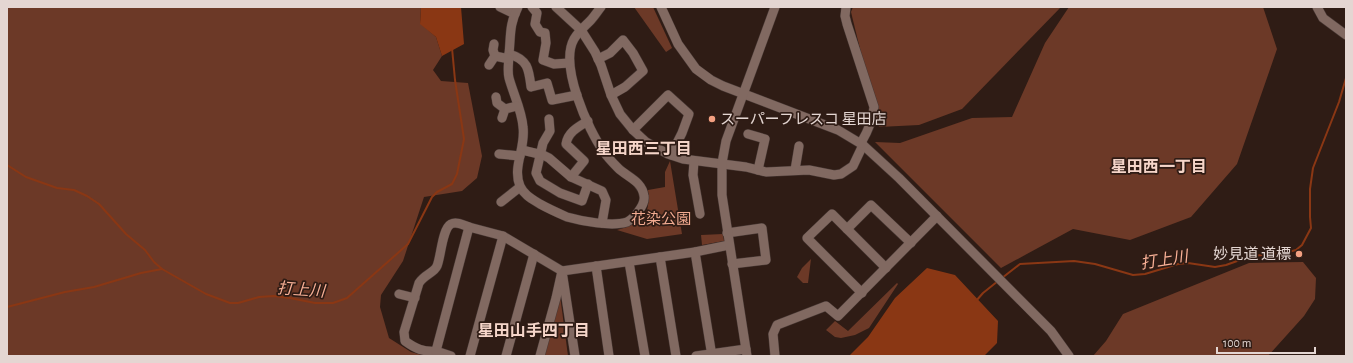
<svg xmlns="http://www.w3.org/2000/svg" width="1353" height="363" font-family="'Alegreya Sans','Noto Sans JP',sans-serif">
<rect width="100%" height="100%" fill="#2f1c15"/>
<!-- green -->
<g fill="#6c3927">
<path d="M7,7H421L420,23L436,37L442,56L433,70L441,81L468,83L482,156L477,178L462,191L424,197L403,261L381,295L380,307L389,338L411,352L426,356H7Z"/>
<path d="M634,7H653L672,48L666,52Z"/>
<path d="M853,7H1061L962,109L919,125L879,127L851,12Z"/>
<path d="M1069,7H1263L1277,49L1237,164L1191,217L1130,240L1073,229L1001,268L875,142L900,143L972,118L1012,117L1045,43Z"/>
<path d="M670,161L682,234L647,239L617,230C641,223 651,217 648,190L665,187V172Z"/>
<path d="M723,234L724,241L702,245L701,235Z"/>
<path d="M811,259L808,283H803L797,277L802,268Z"/>
<path d="M1303,262L1316,278L1315,299L1304,316L1268,356H1093L1106,341L1123,314L1249,263Z"/>
<path d="M897,283L898,284L869,328L855,335L841,338L835,337L826,330L835,321L848,331Z"/>
<path d="M560,295L568,356H544Z"/>
</g>
<!-- water -->
<g fill="#8a3714">
<path d="M421,7H461L464,44L442,56L436,37L420,24Z"/>
<path d="M927,268L955,275L998,321L997,343L984,356H849L868,337L895,298Z"/>
</g>
<g fill="none" stroke-linecap="round" stroke-linejoin="round">
<!-- stream -->
<g stroke="#8a3714" stroke-width="2">
<path d="M7,165L26,177L57,188L74,190L87,196L99,204L126,234L145,250L154,262L162,269L206,294L230,303H238L259,297L274,296L290,298L315,303H333L347,298L408,244L432,197L437,192L452,184L457,174L464,139L455,80L452,48"/>
<path d="M1002,278L1020,264L1074,261L1095,264L1133,275L1145,274L1178,264L1188,263L1215,267L1226,265L1251,256L1285,253L1296,250L1302,245L1311,228L1310,217V189L1313,168L1339,102L1346,78"/>
<path d="M976,301L983,293L998,281"/>
<path d="M7,307L65,292L94,287L141,273L162,269"/>
</g>
<defs>
<g id="minor">
<path d="M500,7L515,14"/>
<path d="M518,7C509,25 511,35 509,54C509,62 507,70 509,78C513,93 522,111 523,127C526,148 512,167 520,186C524,195 532,199 540,204C549,209 558,213 567,217C581,221 612,227 627,222C631,220 635,216 638,212C641,208 645,201 644,196C642,181 627,177 618,168C613,163 608,158 604,152C588,130 559,65 574,39C578,32 584,27 590,21C594,17 597,12 601,7"/>
<path d="M532,7L537,13L535,24L540,32L545,33L546,43L543,60L554,64L569,63"/>
<path d="M556,7L581,30L595,52L601,65L611,95L620,114L633,130L646,142L668,154L683,159L746,167L766,172L809,170L834,175L841,174L853,166L863,145"/>
<path d="M661,7L678,44L696,69L711,80L723,86L838,130L863,145L899,178L1051,331L1069,356"/>
<path d="M846,7L845,16L847,24L874,107C873,120 868,131 861,143"/>
<path d="M1317,7L1323,18L1346,35"/>
<path d="M494,44L493,50L495,56"/>
<path d="M509,54C528,59 529,70 531,87L547,83L552,100L577,95"/>
<path d="M598,59L610,53L623,40L633,53L643,71L625,87L611,95"/>
<path d="M489,65L495,56L509,59"/>
<path d="M496,97L497,103L505,109"/>
<path d="M502,118L505,109L517,106"/>
<path d="M549,119L550,131L543,143L536,173L540,181L560,193L582,201L588,184"/>
<path d="M633,130L668,95L689,114L682,133L671,155"/>
<path d="M748,134L765,139L758,170"/>
<path d="M522,150L543,155L549,158L571,177L602,191L606,200L602,223"/>
<path d="M499,154L520,156"/>
<path d="M694,161L693,175L700,214"/>
<path d="M795,170L799,146"/>
<path d="M571,177L584,161L566,144C568,132 578,127 588,121"/>
<path d="M501,202L520,187"/>
<path d="M847,229L871,205L911,243"/>
<path d="M727,233L762,228L766,260L732,264"/>
<path d="M695,252L712,356"/>
<path d="M660,257L676,356"/>
<path d="M629,262L645,356"/>
<path d="M596,266L609,356"/>
<path d="M862,293L807,238L832,214L886,268"/>
<path d="M399,294L415,298"/>
<path d="M436,351C423,352 416,349 405,341L404,332L419,283C425,274 434,273 437,266C441,257 442,229 451,224C456,221 464,225 469,227"/>
<path d="M451,356L436,351L469,227L503,236L562,271L556,298L540,356"/>
<path d="M470,356L503,236"/>
<path d="M506,356L534,254"/>
<path d="M575,356L562,271L695,252L729,245"/>
<path d="M696,356L746,349"/>
<path d="M747,356L722,195V163L726,141L775,7"/>
<path d="M775,356L773,334L777,325L826,306L838,316L937,216"/>
</g>
</defs>
<!-- minor casing -->
<use href="#minor" stroke="#473834" stroke-width="10"/>
<!-- minor -->
<use href="#minor" stroke="#816961" stroke-width="9"/>
</g>
<!-- markers -->
<g fill="#f3a081" stroke="#2f1c15" stroke-width="1.5">
<circle cx="712" cy="119" r="4"/>
<circle cx="1299" cy="254" r="4"/>
</g>
<g text-anchor="middle" stroke-width="3.5" stroke-linejoin="round" paint-order="stroke">
<!-- poi labels -->
<g font-size="15" fill="#e4d6d2" stroke="#2f1c15" text-anchor="start">
<text x="720" y="124">スーパーフレスコ 星田店</text>
<text x="1291" y="259" text-anchor="end">妙見道 道標</text>
</g>
<!-- park labels -->
<g font-size="15" fill="#f2ab91" stroke="#2f1c15">
<text x="661" y="224">花染公園</text>
</g>
<!-- neighbourhood labels -->
<g font-size="16" font-weight="bold" fill="#f5d5c9" stroke="#2f1c15">
<text x="644" y="154">星田西三丁目</text>
<text x="1159" y="172">星田西一丁目</text>
<text x="534" y="336">星田山手四丁目</text>
</g>
<!-- water labels -->
<g font-size="16" font-style="italic" fill="#f9b197" stroke="#2f1c15">
<text transform="translate(1164 259) rotate(-9)" y="6">打上川</text>
<text transform="translate(301 289) rotate(4)" y="6">打上川</text>
</g>
</g>
<!-- border -->
<rect width="1353" height="363" fill="none" stroke="#e4d6d2" stroke-width="16"/>
<!-- scale -->
<path d="M1217 347v6h98v-6" fill="none" stroke="#e4d6d2" stroke-width="2"/>
<text x="1223" y="347" font-size="12" fill="#e4d6d2" stroke="#2f1c15" stroke-width="3" paint-order="stroke">100 m</text>
</svg>
